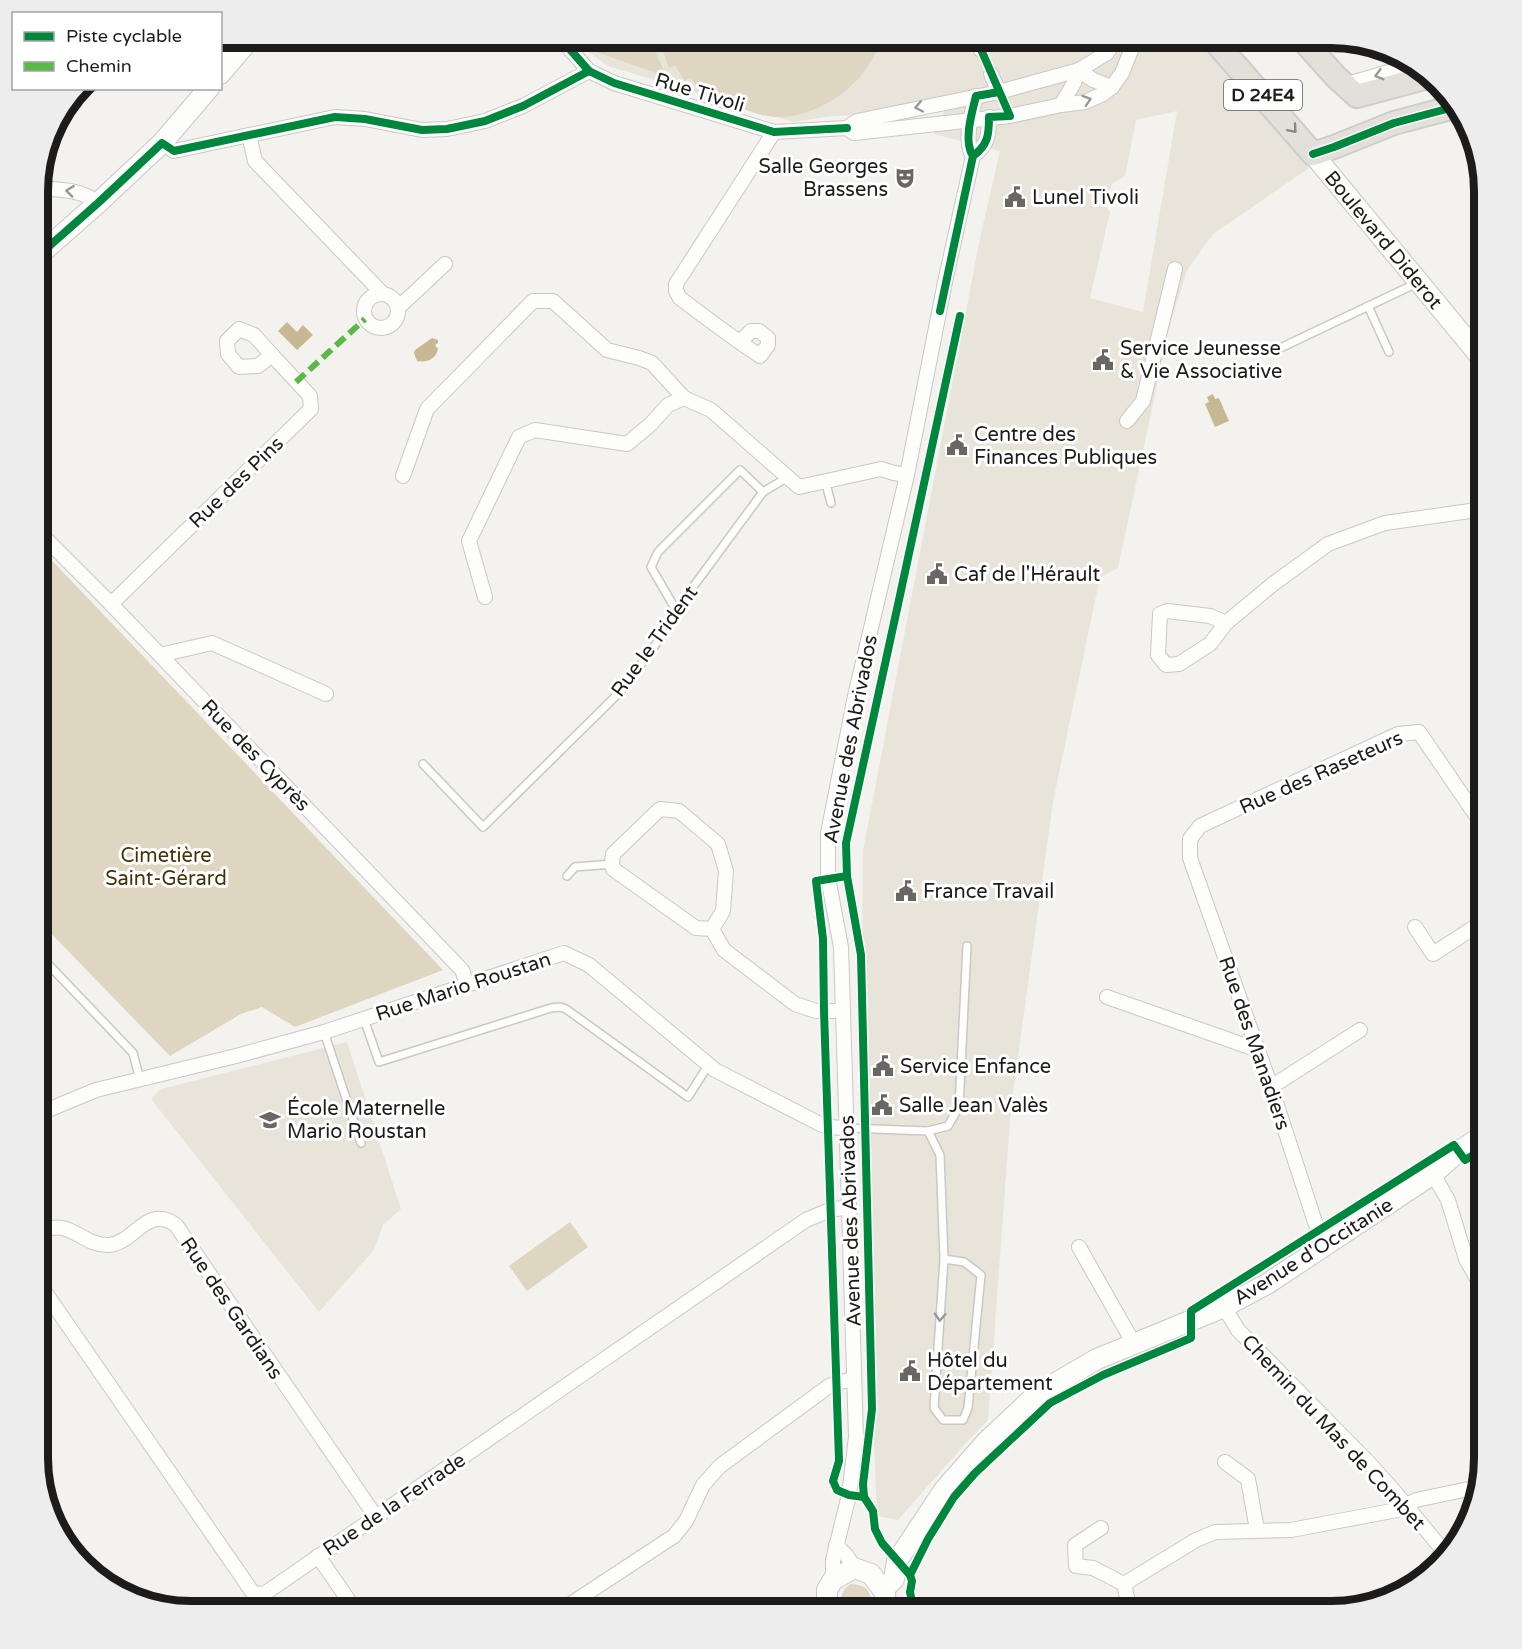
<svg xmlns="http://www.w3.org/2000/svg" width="1522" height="1649" font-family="'Varela Round',sans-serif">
<rect width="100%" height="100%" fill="#f3f2ee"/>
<!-- built -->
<g fill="#e8e4da" fill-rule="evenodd">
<path d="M575,38H1199L1309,168L1213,234L1187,270L1169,329L1118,568L1100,577L1053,802L1011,1107L988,1420L965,1444L898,1520L877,1516L861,1112L863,851L980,238L1000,151L934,134L950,98L860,115L832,116L793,122L608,66L583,48ZM1177,111L1143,312L1090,298L1110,212L1106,207L1112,184L1125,176L1136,120Z"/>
<path d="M347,1042L401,1209L383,1225L374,1250L319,1312L151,1099L161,1089Z"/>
</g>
<!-- green -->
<g fill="#ded6c1">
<path d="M580,38H652L654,49L667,77L591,50Z"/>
<path d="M655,38H882C879,48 873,58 867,67C848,97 804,122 768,116C759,115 749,111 741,108C727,105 713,101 703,92C698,88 694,82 690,78L685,81L675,65L669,68L662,48L657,49Z"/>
<path d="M38,546L443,970L295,1027L262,1007L241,1014L170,1056L38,920Z"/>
<path d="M570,1222L588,1247L527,1291L509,1266Z"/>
<path d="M850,1584C871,1585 871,1594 872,1611H840C840,1600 840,1592 850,1584Z"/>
</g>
<!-- water -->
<g fill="#c8b891">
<path d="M287,322L297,332L303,325L313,335L297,350L278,331Z"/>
<path d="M432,338L438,340V343L435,345L438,349C436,359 427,363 417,361L414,353L415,350Z"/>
<path d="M1213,394L1215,399L1219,398L1229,421L1215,427L1205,404L1209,402L1207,397Z"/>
</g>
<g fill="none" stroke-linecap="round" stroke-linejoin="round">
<defs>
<g id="lane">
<path d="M1368,306L1389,352"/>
<path d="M1261,347L1274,351L1417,283"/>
<path d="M825,480L831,503"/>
<path d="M676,610L651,567L658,552L740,470L763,492"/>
<path d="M423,764L483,827L621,691L662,636L676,610L763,492L788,477"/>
<path d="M567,876L575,867L612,864"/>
<path d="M38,962L41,961L49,965L133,1053L140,1080"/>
<path d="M364,1019L379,1062L551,1008L560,1007L566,1009L688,1097L709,1064"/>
<path d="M324,1032L361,1143"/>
<path d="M847,1128L928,1131L940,1155L944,1259L934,1408L943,1420H963L968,1408L981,1275L964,1262L944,1259"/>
<path d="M928,1131L948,1126L959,1107L967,946"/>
</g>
<g id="street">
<path d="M224,38L228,65"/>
<path d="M560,38L589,71L614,83L774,132L847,128L857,121L999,92L1079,70L1107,53L1117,38"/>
<path d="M976,38L981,50"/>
<path d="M991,74L999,92"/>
<path d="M1344,85L1413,65"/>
<path d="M1061,105L1074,83L1079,70L1093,80L1112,87"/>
<path d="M847,128L854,133L1010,116L1061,105L1085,102L1103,94L1112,87L1122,73L1136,38"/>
<path d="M249,135L255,161L382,293"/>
<path d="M162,143L174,151L335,117L365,119L422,130L447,129L485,121L523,106L589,71"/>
<path d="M973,156C963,142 972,112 976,96"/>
<path d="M38,188C59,190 82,189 98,203"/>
<circle cx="381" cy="311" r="17"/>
<path d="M398,308L445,264"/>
<path d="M239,329L254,335L272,355L258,366L239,367L228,354L227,341Z"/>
<path d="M740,342L751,331H759L768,338V345L760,356C733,338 706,318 680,298L676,291V284L774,132"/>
<path d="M1127,421L1143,401L1175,269"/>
<path d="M403,476L427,409L533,301H553L607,350L639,358L652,363L684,398"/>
<path d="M38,531L111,604L462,970L467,984"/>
<path d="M485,597L469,541L519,437L535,430L627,444L651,424L668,405L684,398L711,410L799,487L881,469L894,473L907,475"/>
<path d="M111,604L311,409L310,396L272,355"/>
<path d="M1226,623L1210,616L1167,611L1160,614L1158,655L1166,665L1179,664L1210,644L1226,623L1273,584L1328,544L1385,523L1484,509"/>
<path d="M160,655L212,643L326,694"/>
<path d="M1415,927L1433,954L1484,921"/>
<path d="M712,929L696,928L613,869L612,864L613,854L660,809L679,811L718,844L726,871L723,911L712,929L724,950L795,1004L816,1011H834L843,1009"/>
<path d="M1107,997L1258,1050"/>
<path d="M1271,1087L1360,1030"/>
<path d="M38,1114L96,1090L236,1056L324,1032L564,953L589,965L715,1070L820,1124L827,1127L847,1128"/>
<path d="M1433,1174L1448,1200L1466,1259L1484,1291"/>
<path d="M38,1233C70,1215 80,1246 109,1245C135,1243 146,1204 176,1225L376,1517"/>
<path d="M1326,1245L1315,1222L1271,1087L1190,858V839L1200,826L1398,734L1419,732L1484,827"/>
<path d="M1079,1247L1134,1344"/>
<path d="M38,1282L253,1593L264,1594L806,1220L830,1210L849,1207"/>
<path d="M1224,1307L1238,1330L1369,1463L1394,1491L1446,1554"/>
<path d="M1225,1462L1248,1479L1257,1530"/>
<path d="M1101,1528L1075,1545L1076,1566L1093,1568L1124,1584"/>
<path d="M836,1545L847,1556L854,1568"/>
<path d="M318,1556L356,1611"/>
<path d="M833,1580V1560L849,1495L856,1437L841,947L828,878V833L855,696L907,475L945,282L973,156C988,145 989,135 989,117"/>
<path d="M560,1611L674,1536L686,1521L703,1485L720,1466L829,1386L836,1383L854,1379"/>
<path d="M1130,1611L1124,1584L1196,1540L1215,1532L1291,1530L1397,1510L1416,1500L1478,1487"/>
</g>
<g id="secondary">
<path d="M220,74L251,38"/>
<path id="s1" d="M1313,154L1484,361"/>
<path d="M38,256L98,203L162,143L209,88"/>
<path d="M883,1590L894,1579L897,1561L944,1490L986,1442L1037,1394L1097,1359L1224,1307L1267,1284L1433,1174L1459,1151L1484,1135"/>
<path d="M827,1611V1590L833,1580L854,1568L871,1574L883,1590L885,1592L886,1611"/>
</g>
<g id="primary">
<path d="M1212,38L1313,154L1334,147L1394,123L1458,106"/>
<path d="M1301,38L1336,77L1357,96L1428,77"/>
</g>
</defs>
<!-- lane casing -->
<use href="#lane" stroke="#c9c8c5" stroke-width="10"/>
<!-- street casing -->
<use href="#street" stroke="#c9c8c5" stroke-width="16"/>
<!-- secondary casing -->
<use href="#secondary" stroke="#c9c8c5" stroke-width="22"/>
<!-- primary casing -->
<use href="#primary" stroke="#cecdcb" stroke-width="26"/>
<!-- lane -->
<use href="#lane" stroke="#fdfdfc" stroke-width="7"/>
<!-- street -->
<use href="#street" stroke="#fdfdfc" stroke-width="14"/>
<!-- secondary -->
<use href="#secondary" stroke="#fdfdfc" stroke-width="20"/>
<!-- primary -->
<use href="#primary" stroke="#e3e0da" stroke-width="22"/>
<!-- quiet -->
<path stroke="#58b947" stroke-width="6" stroke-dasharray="12 6" stroke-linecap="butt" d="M296,382L365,319"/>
<defs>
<g id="cycleway">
<path d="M560,38L589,71L614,83L774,132L847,128"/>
<path d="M1313,154L1334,147L1394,123L1458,106"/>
<path d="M973,156C963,142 972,112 976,96L999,92"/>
<path d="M38,256L98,203L162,143L174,151L335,117L365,119L422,130L447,129L485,121L523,106L589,71"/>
<path d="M940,311L973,156C988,145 989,135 989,117L1010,116L976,38"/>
<path d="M847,876L816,881L823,939L824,1011L839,1461L833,1481L837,1490L849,1495L864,1497"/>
<path d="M910,1575L928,1539L954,1497L975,1473L1050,1403L1103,1375L1191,1338V1311L1454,1145L1465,1160L1484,1149"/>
<path d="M914,1611L910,1592L912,1581L910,1575L882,1543L875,1529L873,1511L864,1497L863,1484L872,1409L861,955L847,876L846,843C885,668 922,491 960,316"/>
</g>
</defs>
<!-- cycleway casing -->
<use href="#cycleway" stroke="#fff" stroke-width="11"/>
<!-- cycleway -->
<use href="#cycleway" stroke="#00873e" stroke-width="8"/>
</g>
<!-- one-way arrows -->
<defs><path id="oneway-chevron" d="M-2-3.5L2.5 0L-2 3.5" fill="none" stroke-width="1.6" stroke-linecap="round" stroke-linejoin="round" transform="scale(1.5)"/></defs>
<g stroke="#989896">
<use href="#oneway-chevron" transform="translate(1379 75) rotate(164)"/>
<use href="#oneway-chevron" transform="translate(1087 100) rotate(-18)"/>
<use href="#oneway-chevron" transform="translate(919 107) rotate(168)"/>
<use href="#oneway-chevron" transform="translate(70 191) rotate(-173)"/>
<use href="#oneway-chevron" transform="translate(940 1317) rotate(93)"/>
</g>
<use stroke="#8a8884" href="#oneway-chevron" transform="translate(1293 129) rotate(49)"/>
<!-- icons -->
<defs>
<symbol id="theatre-bare" viewBox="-9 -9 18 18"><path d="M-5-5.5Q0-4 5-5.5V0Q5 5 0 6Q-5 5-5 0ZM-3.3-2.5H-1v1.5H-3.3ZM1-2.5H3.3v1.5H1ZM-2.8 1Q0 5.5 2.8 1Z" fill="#686764" stroke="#fff" stroke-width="2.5" paint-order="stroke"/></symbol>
<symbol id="civic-bare" viewBox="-9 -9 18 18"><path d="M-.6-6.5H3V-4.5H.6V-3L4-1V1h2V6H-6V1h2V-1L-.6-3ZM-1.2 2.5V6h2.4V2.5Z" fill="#686764" stroke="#fff" stroke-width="2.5" paint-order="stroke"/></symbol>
<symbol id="school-bare" viewBox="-9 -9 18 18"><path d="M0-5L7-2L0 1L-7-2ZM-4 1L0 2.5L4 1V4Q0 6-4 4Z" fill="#686764" stroke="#fff" stroke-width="2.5" paint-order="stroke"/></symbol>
</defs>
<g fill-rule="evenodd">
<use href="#theatre-bare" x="890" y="163" width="30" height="30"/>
<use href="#civic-bare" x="1000" y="182" width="30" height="30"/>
<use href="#civic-bare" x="1088" y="345" width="30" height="30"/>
<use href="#civic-bare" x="942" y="430" width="30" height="30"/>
<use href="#civic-bare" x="922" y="559" width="30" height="30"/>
<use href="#civic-bare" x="891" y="876" width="30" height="30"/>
<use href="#civic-bare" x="868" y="1051" width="30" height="30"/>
<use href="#civic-bare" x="867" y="1090" width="30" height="30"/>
<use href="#school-bare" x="255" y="1105" width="30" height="30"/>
<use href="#civic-bare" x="895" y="1356" width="30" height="30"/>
</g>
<g text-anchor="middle" stroke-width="6" stroke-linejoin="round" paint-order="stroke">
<!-- shield labels -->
<rect fill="#fff" stroke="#61605f" stroke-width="1.5" x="1224" y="80" width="78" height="30" rx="4.5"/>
<g font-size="18" font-weight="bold" fill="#1d1c1a">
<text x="1263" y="101">D 24E4</text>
</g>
<!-- street labels -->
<g font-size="20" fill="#1d1c1a" stroke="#fff">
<text transform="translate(700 92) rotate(17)" y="7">Rue Tivoli</text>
<text dy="7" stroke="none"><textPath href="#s1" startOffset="111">Boulevard Diderot</textPath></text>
<text transform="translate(236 482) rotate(-44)" y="7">Rue des Pins</text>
<text transform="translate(654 641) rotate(-54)" y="7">Rue le Trident</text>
<text transform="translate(850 739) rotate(-79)" y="7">Avenue des Abrivados</text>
<text transform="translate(256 755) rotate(46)" y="7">Rue des Cyprès</text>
<text transform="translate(1321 772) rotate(-24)" y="7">Rue des Raseteurs</text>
<text transform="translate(463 986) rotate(-18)" y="7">Rue Mario Roustan</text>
<text transform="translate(1255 1043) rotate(71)" y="7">Rue des Manadiers</text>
<text transform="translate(850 1221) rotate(-92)" y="7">Avenue des Abrivados</text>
<text transform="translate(1313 1251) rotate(-32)" y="7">Avenue d'Occitanie</text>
<text transform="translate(232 1308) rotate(56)" y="7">Rue des Gardians</text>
<text transform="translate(1334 1432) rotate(47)" y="7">Chemin du Mas de Combet</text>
<text transform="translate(394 1504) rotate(-34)" y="7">Rue de la Ferrade</text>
</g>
<!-- poi labels -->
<g font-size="20" fill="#1d1c1a" stroke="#fff" text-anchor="start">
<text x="888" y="173" text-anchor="end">Salle Georges<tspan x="888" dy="23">Brassens</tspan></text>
<text x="1032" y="204">Lunel Tivoli</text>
<text x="1120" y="355">Service Jeunesse<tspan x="1120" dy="23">&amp; Vie Associative</tspan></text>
<text x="974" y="441">Centre des<tspan x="974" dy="23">Finances Publiques</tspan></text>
<text x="954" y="581">Caf de l'Hérault</text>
<text x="923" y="898">France Travail</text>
<text x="900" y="1073">Service Enfance</text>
<text x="899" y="1112">Salle Jean Valès</text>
<text x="287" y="1115">École Maternelle<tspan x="287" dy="23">Mario Roustan</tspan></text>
<text x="927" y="1367">Hôtel du<tspan x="927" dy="23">Département</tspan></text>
</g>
<!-- park labels -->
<g font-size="20" fill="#433305" stroke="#fff">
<text x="166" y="862">Cimetière<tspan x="166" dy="23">Saint-Gérard</tspan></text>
</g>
</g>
<!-- crop -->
<path d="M0 0H1522V1649H0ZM191 48H1331A143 143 0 0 1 1474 191V1458A143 143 0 0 1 1331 1601H191A143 143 0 0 1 48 1458V191A143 143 0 0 1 191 48Z" fill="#ededed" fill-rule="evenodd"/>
<path fill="none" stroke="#1d1c1a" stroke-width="8" d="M191 48H1331A143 143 0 0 1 1474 191V1458A143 143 0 0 1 1331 1601H191A143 143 0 0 1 48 1458V191A143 143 0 0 1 191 48Z"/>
<!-- legend -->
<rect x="12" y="12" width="210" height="78" fill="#ffffff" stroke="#a5a4a3" stroke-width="1.5"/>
<rect x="24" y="32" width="30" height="9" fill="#00873e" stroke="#a5a4a3" stroke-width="1.5"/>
<text x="66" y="42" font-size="18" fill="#1d1c1a">Piste cyclable</text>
<rect x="24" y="62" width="30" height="9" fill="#58b947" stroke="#a5a4a3" stroke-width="1.5"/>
<text x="66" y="72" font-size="18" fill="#1d1c1a">Chemin</text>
</svg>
